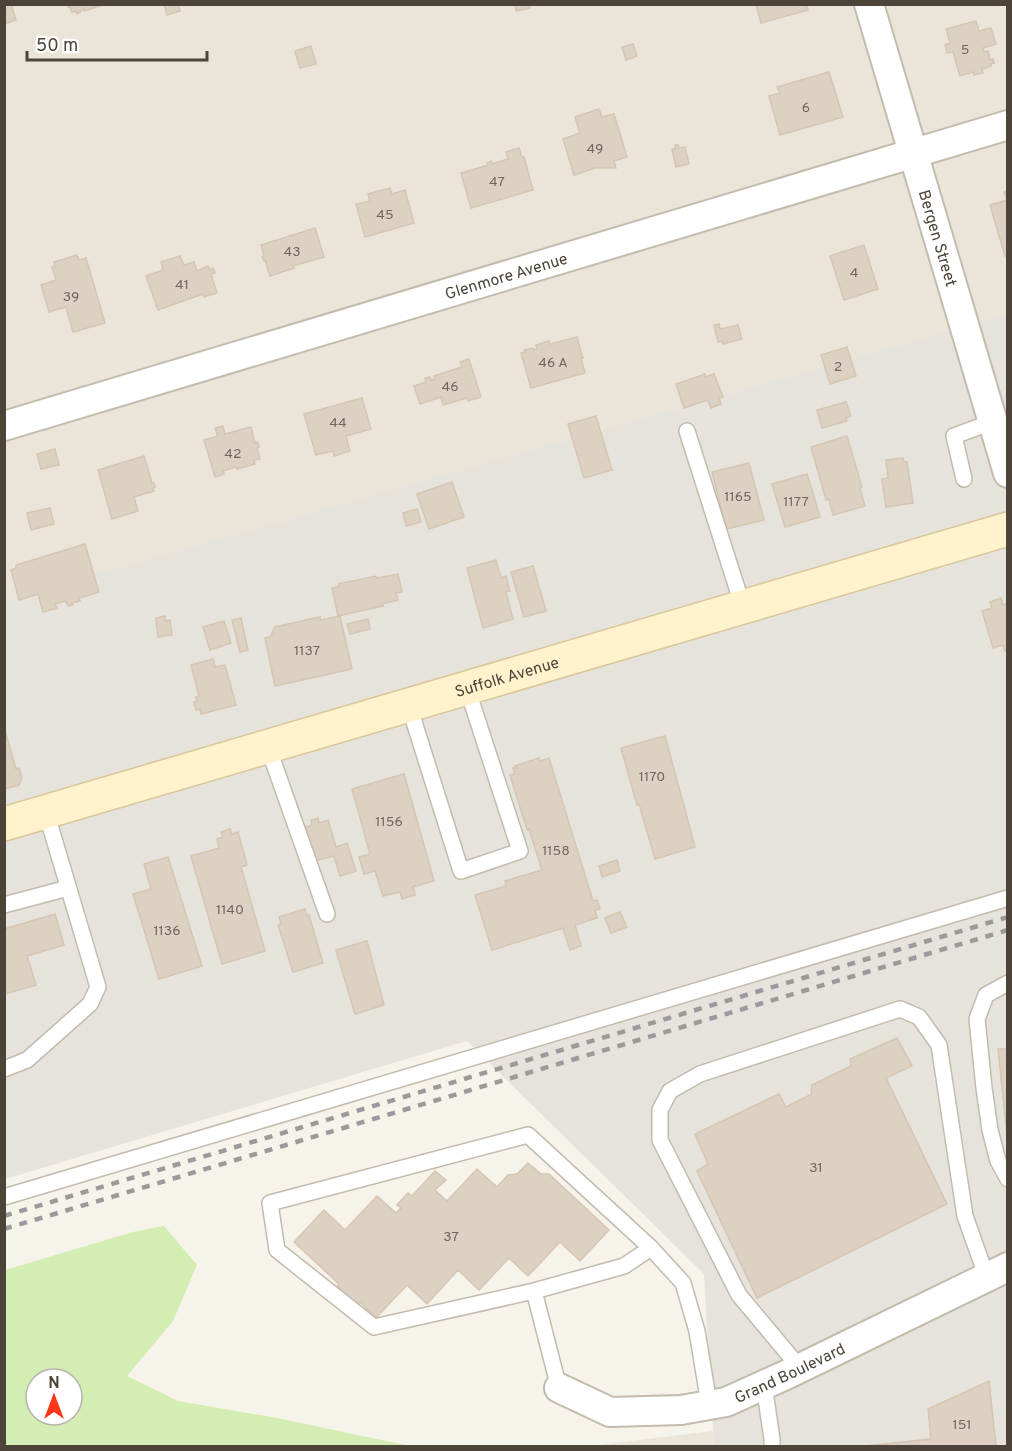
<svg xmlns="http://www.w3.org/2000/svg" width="1012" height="1451" font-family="Overpass,sans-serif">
<rect width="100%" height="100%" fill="#f6f3eb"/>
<!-- residential -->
<g fill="#ebe5d9">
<path d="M5,5H1007V314L5,600Z"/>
<path d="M713,1431L714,1446H591Z"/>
</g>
<!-- industrial -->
<path fill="#e6e2dc" d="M1007,314V1446H714L704,1274L467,1041L5,1179V600Z"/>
<!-- green -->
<path fill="#d4edb2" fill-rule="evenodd" d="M164,1226L197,1265L173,1321L127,1376L178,1401L277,1418L410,1446H5V1270L133,1232ZM36,1379H72V1415H36Z"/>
<!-- building -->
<g fill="#dcd1c3" stroke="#d5c6b2" stroke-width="1.5">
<path d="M4,4H11L16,20L4,24Z"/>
<path d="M67,4H106L84,11V9L81,10V12L77,14L76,11L72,12L70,7H68Z"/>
<path d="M164,4H178L180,11L167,15Z"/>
<path d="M515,4H529L530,8L516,11Z"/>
<path d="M756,4H806L808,10L761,23Z"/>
<path d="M976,21L979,31L991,28L996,44L983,48L984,52L988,51L990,60L993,59L994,63L991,64V66L982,69L983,73L974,75L973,72L960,76L953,52L947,53L945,45L950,43L946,29Z"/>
<path d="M633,44L637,56L626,60L622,47Z"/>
<path d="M311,46L316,64L300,68L295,51Z"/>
<path d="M829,72L843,117L780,135L769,96L780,93L777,87Z"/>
<path d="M599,109L602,117L614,114L627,157L614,161L616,168H595L574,175L563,139L580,133L575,117Z"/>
<path d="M675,145H678L679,148L685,147L689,164L676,167L672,149L676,148Z"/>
<path d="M519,148L522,157H524L533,190L471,208L461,173L488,165L487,163L491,161L492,164L508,159L506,152Z"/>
<path d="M390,188L392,194L405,190L414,223L365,237L356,204L370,201L368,194Z"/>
<path d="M1008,191V256H1005L990,205L1007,200L1004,192Z"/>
<path d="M315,228L324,257L293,266L294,268L270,276L265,260L264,261L262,257L264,256L261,245Z"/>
<path d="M864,245L878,289L844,300L830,256Z"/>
<path d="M77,255L79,260L86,258L105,323L73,332L66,307L49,312L41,285L56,280L52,267L55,266L54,262Z"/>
<path d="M180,256L184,265L194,262L197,271L208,266L210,270L213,268L215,273L211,274L217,293L204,297L203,294L158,310L146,276L163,270L161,262Z"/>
<path d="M719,324L720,329L738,325L742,339L723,344L722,341L718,342L714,325Z"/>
<path d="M577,337L583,358L581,359L585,373L531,388L521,353L525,352L524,350L533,348L534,350L537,349L536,345L549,341L550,344Z"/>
<path d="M847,347L856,376L830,384L821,355Z"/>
<path d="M469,359L481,397L468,401L467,398L443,405L441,397L420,404L414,386L426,382L425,378L430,377L431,380L435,379L434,376L462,367L460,362Z"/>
<path d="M705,374V377L714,374L723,397L719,398L721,404L711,408L708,400L684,408L676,384Z"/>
<path d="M362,398L371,429L346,436L350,451L334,456L333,451L316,455L304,414Z"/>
<path d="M846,402L851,416L846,418L847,421L822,428L817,410Z"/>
<path d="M596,416L612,470L584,478L568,424Z"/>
<path d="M223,426L225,434L251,427L255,443L258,442L259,447L257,448L260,459L254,460L255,464L237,469L236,467L223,471L224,474L215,477L204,440L218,436L215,428Z"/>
<path d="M847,436L862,487L860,488L865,506L833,515L829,499L826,500L811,447Z"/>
<path d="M55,449L59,465L41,469L37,454Z"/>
<path d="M144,456L152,483H154L155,487L153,488L154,491L134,497L138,511L112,519L98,470Z"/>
<path d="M903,458L904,462H907L913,503L886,507L882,479L888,478L886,460Z"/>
<path d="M749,463L764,520L726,529L712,472Z"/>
<path d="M807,474L820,517L785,527L772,484Z"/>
<path d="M452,482L464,517L429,529L417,494Z"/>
<path d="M50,508L54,524L31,530L27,513Z"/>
<path d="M417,509L421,522L406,526L403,513Z"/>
<path d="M85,544L99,592L79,598L80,601L72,603L73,605L68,606L66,601L55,604L57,608L43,612L38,594L19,600L11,570L16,568V565Z"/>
<path d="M496,560L501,578L506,576L510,591L506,592L513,619L483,628L467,568Z"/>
<path d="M533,566L546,611L524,617L511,572Z"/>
<path d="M398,574L402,592L396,593L398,600L382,604L383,606L338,616L332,588L339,587L338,584L376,576L377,578Z"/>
<path d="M1001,598L1003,605L1008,603V650L1005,651L1003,645L993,648L982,611L992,608L990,602Z"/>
<path d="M165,616V621L170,620L172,635L158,637L156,618Z"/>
<path d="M340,616L352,669L275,686L265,638L270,637L275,627L320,617L321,620Z"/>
<path d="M241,618L248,650L240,652L232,620Z"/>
<path d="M368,619L370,629L350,634L347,624Z"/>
<path d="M224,621L231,643L210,650L203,627Z"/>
<path d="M213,659L215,667L225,665L236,705L201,714L200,709L196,710L194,702L197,701L196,697L199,696L191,665Z"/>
<path d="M4,727L16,769L19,768L22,778L19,785L4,789Z"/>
<path d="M665,736L695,847L655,859L639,804L637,805L621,748Z"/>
<path d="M539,758L540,761L549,758L593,901L597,900L600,909L595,910L597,918L575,925L581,946L570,950L563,928L492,950L475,895L506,886L505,881L542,870L529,829L527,830L510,775L515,774L513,768H516L515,766Z"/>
<path d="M404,774L434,881L413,887L415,895L402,899L400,892L383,896L375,871L364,874L359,857L370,854L352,789Z"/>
<path d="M318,818L319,823L328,820L336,847L347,843L356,871L340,876L334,856L314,861L304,828L312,825L311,820Z"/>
<path d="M230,829L232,834L238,832L247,865L241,867L265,951L222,964L191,856L219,848L217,839L223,837L221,832Z"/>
<path d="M168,857L202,966L159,979L133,894L151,889L144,864Z"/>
<path d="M617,860L620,871L602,877L599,866Z"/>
<path d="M305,909L307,916L309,915L323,963L293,972L278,925L281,924L279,917Z"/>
<path d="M620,912L627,927L611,933L605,918Z"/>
<path d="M55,914L64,945L27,956L36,985L5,994L4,929Z"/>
<path d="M367,941L384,1005L355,1014L336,950Z"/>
<path d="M897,1038L912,1066L886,1078L947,1204L757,1298L697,1171L708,1164L695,1134L779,1094L786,1107L812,1094L811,1092L812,1085L851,1066L850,1059Z"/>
<path d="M998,1049H1008V1145Z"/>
<path d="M528,1163L541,1174H549L609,1230L580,1261L560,1242L528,1276L509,1258L479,1290L458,1270L427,1304L407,1285L376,1318L360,1302L357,1305L337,1286L339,1284L294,1242L324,1210L345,1230L377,1196L396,1213L401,1208L397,1205L408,1193L412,1196L435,1171L446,1180L435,1190L447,1201L477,1169L497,1187L508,1175L517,1174Z"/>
<path d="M989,1381L996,1446H864L931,1439L928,1409Z"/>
</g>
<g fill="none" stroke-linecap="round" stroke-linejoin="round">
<defs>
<g id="service">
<path d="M687,431L743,607"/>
<path d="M964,479L954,436L992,422"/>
<path d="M409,706L461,871L520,851L467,688"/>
<path d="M268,747L327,914"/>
<path d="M4,905L68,888"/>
<path d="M1008,983L986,995L977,1019L984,1088L990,1130L998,1161L1008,1179"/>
<path d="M4,1069L27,1060L90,1004L98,987L46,812"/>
<path d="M4,1197L1008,898"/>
<path d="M651,1248L683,1283L697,1331L709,1404"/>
<path d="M534,1291L624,1266L651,1248L528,1135L270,1203L277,1250L374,1327L534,1291L559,1388"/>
<path d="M800,1368L739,1295L660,1140V1110L670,1091L700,1074L900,1009L919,1017L939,1045L965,1216L987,1278"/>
<path d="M764,1385L772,1439V1446"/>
</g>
<g id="minor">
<path id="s1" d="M869,4L1008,473"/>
<path id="s2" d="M4,426L1008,125"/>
<path id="s3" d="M559,1388L610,1412L681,1410L726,1402L788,1374L1008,1267"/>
</g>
<g id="secondary">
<path id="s4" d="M4,824L1008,529"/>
</g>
</defs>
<!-- service casing -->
<use href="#service" stroke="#c3bbad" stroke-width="18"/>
<!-- minor casing -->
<use href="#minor" stroke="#c3bbad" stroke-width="32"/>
<!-- secondary casing -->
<use href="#secondary" stroke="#d9c798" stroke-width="36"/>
<!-- service -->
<use href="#service" stroke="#fff" stroke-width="15"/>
<!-- minor -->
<use href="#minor" stroke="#fff" stroke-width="28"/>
<!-- secondary -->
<use href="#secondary" stroke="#fff2cd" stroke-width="33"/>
<!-- rail -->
<g stroke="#9a9a9a" stroke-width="4.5" stroke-dasharray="8 8" stroke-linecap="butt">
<path d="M4,1216L1008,917"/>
<path d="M4,1229L1008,930"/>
</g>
</g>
<g text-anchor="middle" stroke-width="5" stroke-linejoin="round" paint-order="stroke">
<!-- number labels -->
<g font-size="14" fill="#70675b">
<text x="965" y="54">5</text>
<text x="806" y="112">6</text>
<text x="595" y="153">49</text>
<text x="497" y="186">47</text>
<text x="385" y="219">45</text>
<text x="292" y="256">43</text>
<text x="854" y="277">4</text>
<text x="182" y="289">41</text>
<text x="71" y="301">39</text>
<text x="553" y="367">46 A</text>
<text x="838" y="371">2</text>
<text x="450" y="391">46</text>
<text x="338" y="427">44</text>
<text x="233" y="458">42</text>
<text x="738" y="501">1165</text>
<text x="796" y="506">1177</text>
<text x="307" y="655">1137</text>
<text x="652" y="781">1170</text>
<text x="389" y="826">1156</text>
<text x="556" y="855">1158</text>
<text x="230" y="914">1140</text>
<text x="167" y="935">1136</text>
<text x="816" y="1172">31</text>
<text x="451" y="1241">37</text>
<text x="962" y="1429">151</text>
</g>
<!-- street labels -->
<g font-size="16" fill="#4c4438" stroke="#fff">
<text dy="6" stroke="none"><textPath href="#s1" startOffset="244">Bergen Street</textPath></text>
<text dy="6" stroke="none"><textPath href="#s2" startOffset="524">Glenmore Avenue</textPath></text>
<text dy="6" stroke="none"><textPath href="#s4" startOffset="524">Suffolk Avenue</textPath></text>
<text dy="6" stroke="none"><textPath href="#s3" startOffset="243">Grand Boulevard</textPath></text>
</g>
</g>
<!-- border -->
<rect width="1012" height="1451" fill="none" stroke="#4c4438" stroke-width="12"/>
<!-- north arrow -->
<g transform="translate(54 1397)"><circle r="28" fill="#ffffff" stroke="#b7b4af" stroke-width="1.5"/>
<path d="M0-4.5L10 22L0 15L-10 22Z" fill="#ff371a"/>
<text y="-9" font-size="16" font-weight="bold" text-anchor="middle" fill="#4c4438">N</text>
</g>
<!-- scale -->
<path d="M27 51v9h180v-9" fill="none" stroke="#4c4438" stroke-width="3"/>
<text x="36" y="51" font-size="18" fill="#4c4438" stroke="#ffffff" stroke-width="4.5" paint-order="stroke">50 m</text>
</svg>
